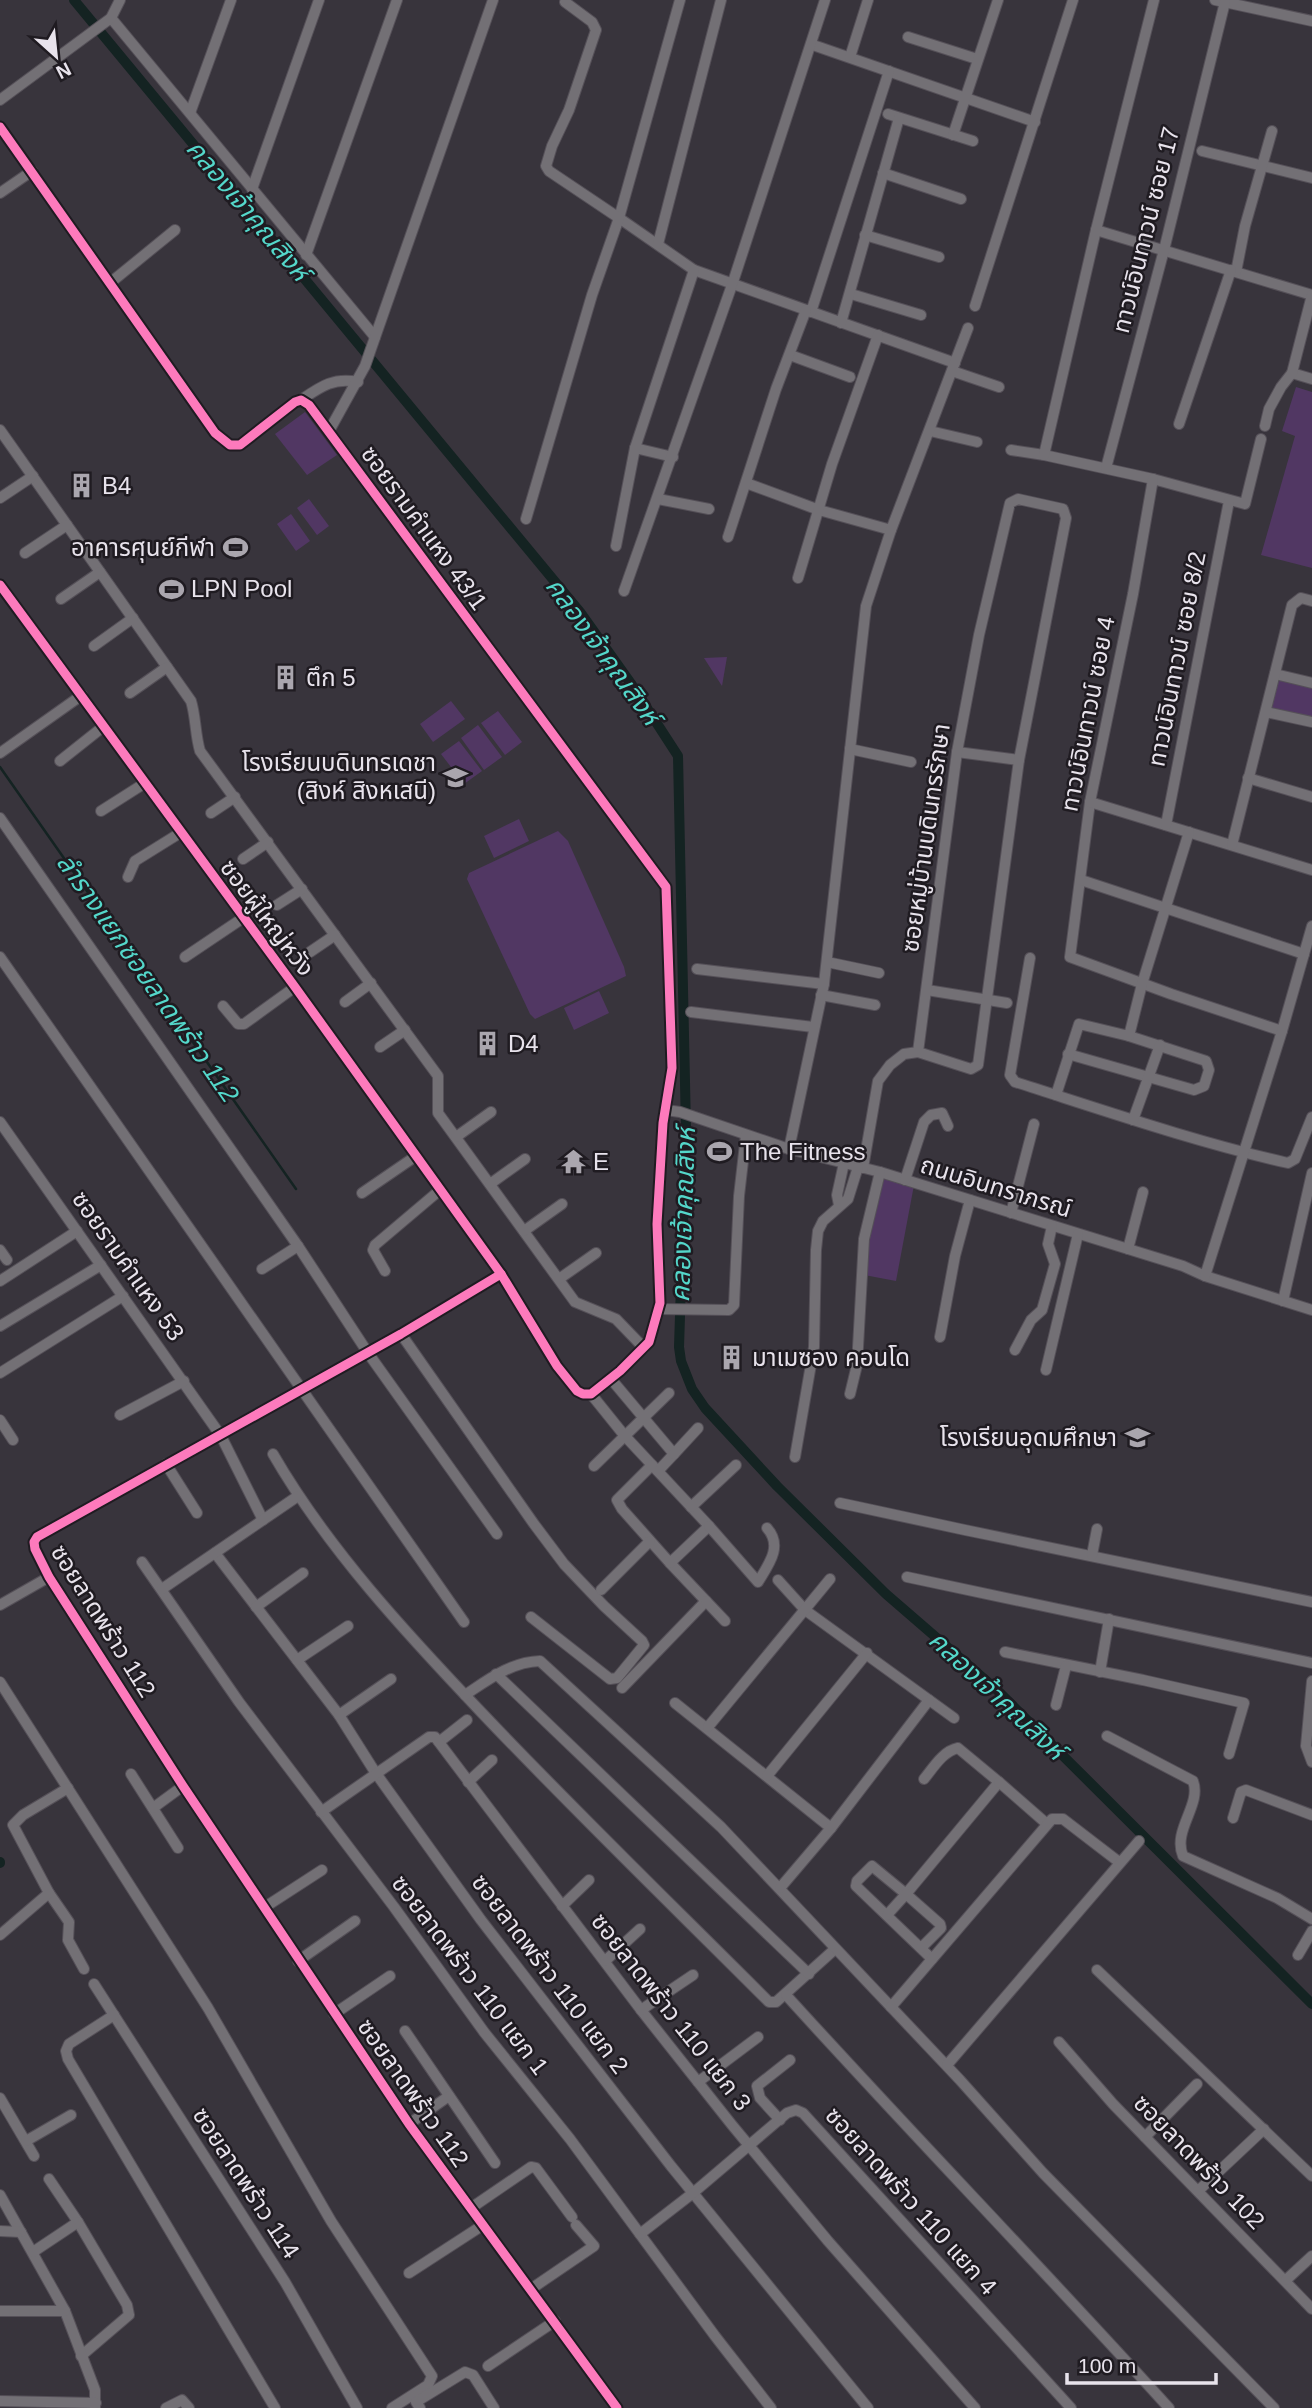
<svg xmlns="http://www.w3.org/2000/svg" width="1312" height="2408" font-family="Arial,'Noto Sans Thai',sans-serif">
<rect width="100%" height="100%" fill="#38343c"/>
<!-- green -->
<g fill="#513763">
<path d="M1296,387L1312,392V568L1261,555L1295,436L1282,431Z"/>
<path d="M305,412L337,455L307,475L275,434Z"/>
<path d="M309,499L329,526L317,535L297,508Z"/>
<path d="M291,514L310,541L296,551L277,524Z"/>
<path d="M727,657L722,686L704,658Z"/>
<path d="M1276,678L1312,687V719L1268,708Z"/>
<path d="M451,701L465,719L433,742L420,724Z"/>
<path d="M498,711L522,742L505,755L481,723Z"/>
<path d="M478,725L502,757L484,770L461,738Z"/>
<path d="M459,741L482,771L464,784L441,754Z"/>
<path d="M519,819L529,841L494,858L484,836Z"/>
<path d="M558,831L568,841L624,967L626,976L535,1019L530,1014L467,879L469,873Z"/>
<path d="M599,991L609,1013L574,1030L564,1008Z"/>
<path d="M880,1172L914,1185L896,1281L859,1274Z"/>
</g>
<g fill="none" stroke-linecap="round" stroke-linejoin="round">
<!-- stream -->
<path stroke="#142322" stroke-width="2.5" d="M0,767L296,1189"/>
<!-- canal -->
<g stroke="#142322" stroke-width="10">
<path d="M74,0L580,612L632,685L678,756L686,1129L679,1347L681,1361L692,1389L705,1408L777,1486L886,1594L997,1690L1312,2004"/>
<path d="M0,1862V1863"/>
</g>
<defs>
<g id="minor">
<path d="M680,0L619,218L694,270L955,363"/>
<path d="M1215,0L1312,21"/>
<path d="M111,18L375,337"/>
<path d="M908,37L977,59"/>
<path d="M813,45L1035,122"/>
<path d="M850,57L868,0"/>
<path d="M0,100L111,18L120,0"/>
<path d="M190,113L231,0"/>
<path d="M888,114L973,141"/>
<path d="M0,127L215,433L230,445H240L295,402L301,400L309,405L666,887L672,1068L663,1123L657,1224L660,1303L649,1342L620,1371L591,1394H583L577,1391L557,1366L501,1274L295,987L0,585"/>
<path d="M953,135L998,0"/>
<path d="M1202,151L1312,178"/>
<path d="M883,173L961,199"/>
<path d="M252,189L319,0"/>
<path d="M0,193L32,171"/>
<path d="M1096,230L1312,295"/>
<path d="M865,235L939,257"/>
<path d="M658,244L721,0"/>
<path d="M306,255L397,0"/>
<path d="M1236,272L1245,226L1272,131"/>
<path d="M110,283L175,230"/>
<path d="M851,294L921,315"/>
<path d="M975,306L1073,0"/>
<path d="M811,312L889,71"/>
<path d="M841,323L899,118"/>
<path d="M790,355L850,377"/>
<path d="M952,371L999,387"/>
<path d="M1292,373L1312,379"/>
<path d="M301,400C320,387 333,377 358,382"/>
<path d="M1179,424L1231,270"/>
<path d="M1265,426L1269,409L1281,387L1292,373L1312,295"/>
<path d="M0,430L191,701C196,717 195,734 200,751L438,1076V1113L575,1302L616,1319L644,1348"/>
<path d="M329,431L365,366L493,0"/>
<path d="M930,431L977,442"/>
<path d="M635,448L673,457"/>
<path d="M1011,450L1044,455L1153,479L1245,504L1261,439"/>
<path d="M1044,455L1096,230L1154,0"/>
<path d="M1106,468L1164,250L1225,2"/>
<path d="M1153,479L1133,594L1090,802L1070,957L1171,994L1282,1031"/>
<path d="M746,483L819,510L891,530"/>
<path d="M0,498L33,476"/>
<path d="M658,499L709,509"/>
<path d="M526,519L592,295L619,218L549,171L546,166L552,146L569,110L596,30L592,22L565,2"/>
<path d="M728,537L776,389L806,310"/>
<path d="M616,546L635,448L694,270"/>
<path d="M25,553L67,525"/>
<path d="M798,578L832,464L878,335"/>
<path d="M624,591L732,285L825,0"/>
<path d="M61,599L100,572"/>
<path d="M94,646L133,618"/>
<path d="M1275,674L1312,683"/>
<path d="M130,693L167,667"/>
<path d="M1266,712L1312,722"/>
<path d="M850,749L911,762"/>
<path d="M957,752L1019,760"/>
<path d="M0,753L82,695"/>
<path d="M60,761L104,726"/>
<path d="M1248,778L1312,797"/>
<path d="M1090,802L1312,870"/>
<path d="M101,811L145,783"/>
<path d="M211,813L235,797"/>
<path d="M0,818L298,1246L368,1353L497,1534"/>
<path d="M1166,825L1229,501"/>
<path d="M1232,845L1292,605L1301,598L1312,601"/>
<path d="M243,859L268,842"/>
<path d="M128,877L135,861L180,833"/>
<path d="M1081,880L1304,954"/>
<path d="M277,905L302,889"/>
<path d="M310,952L335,935"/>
<path d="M0,957L464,1622"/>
<path d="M185,957L243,918"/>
<path d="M1030,958L1010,1075L1015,1082C1106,1111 1196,1142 1288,1163L1295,1159L1312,1117"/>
<path d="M827,962L879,973"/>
<path d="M697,969L824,984"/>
<path d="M927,990L1007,1003"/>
<path d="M821,995L875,1005"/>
<path d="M345,1002L371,983"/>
<path d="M223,1006L238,1024H244L295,987"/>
<path d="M691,1012L813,1027"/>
<path d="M380,1047L405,1030"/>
<path d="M1068,1054L1194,1090L1204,1086L1209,1070L1206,1061L1129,1036"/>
<path d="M1056,1095L1079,1024L1129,1036L1142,984L1189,832"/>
<path d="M666,1110L680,1112L789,1149L880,1172L1183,1266L1205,1276L1312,1310"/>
<path d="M1133,1120L1160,1045"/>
<path d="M0,1122L221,1436L263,1520"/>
<path d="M456,1137L491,1112"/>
<path d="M789,1149L824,984L866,606L891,530L968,328"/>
<path d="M863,1168L878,1081L890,1065L904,1054L918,1052L957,752L979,635L1010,503L1018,499L1063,509L1066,518L1019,760L978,1065L971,1069L918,1052"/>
<path d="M905,1180L924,1122L931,1115L942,1113L948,1126"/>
<path d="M490,1184L525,1159"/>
<path d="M362,1193L416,1156"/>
<path d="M839,1205L837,1195L844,1163"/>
<path d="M1011,1213L1034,1124"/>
<path d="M524,1231L562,1204"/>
<path d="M1128,1249L1143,1192"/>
<path d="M0,1250L7,1260"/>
<path d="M262,1269L298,1246"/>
<path d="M385,1271L373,1250L375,1245L440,1190"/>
<path d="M501,1274L401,1334L37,1537L34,1542L35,1549L49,1577L183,1786L409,2124L617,2408"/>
<path d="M1205,1276L1282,1031L1312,926"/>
<path d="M559,1279L596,1253"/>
<path d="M0,1281L77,1231"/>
<path d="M1283,1301L1312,1173"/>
<path d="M659,1309L729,1310L734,1305L739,1196L746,1135"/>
<path d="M0,1326L101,1265"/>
<path d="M401,1334L534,1524L564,1564L604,1606L642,1641L644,1645L617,1678L610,1679L531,1617"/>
<path d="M940,1337L955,1256L970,1200"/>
<path d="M1015,1350L1031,1320L1042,1310L1055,1264L1048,1244L1052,1226"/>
<path d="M1046,1370L1078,1234"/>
<path d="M0,1373L123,1296"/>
<path d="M611,1379L674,1454L658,1471"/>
<path d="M591,1394L624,1435L709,1526L670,1563L706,1601L622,1688"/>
<path d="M850,1394L857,1365L864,1239L880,1172"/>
<path d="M120,1415L184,1381"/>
<path d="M0,1420L13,1440"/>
<path d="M273,1454C328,1549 406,1633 482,1713C575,1811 673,1906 769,2002H776L835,1949"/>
<path d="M674,1454L698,1428"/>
<path d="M795,1457L814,1347L816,1250L818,1231L823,1221L848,1199L858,1167"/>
<path d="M166,1464L197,1513"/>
<path d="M652,1465L617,1500L622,1509L670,1563"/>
<path d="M594,1466L669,1393"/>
<path d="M840,1503L965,1530L1312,1602"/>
<path d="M691,1507L736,1465"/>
<path d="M709,1526L758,1582C769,1564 783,1546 767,1528"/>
<path d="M215,1553L339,1715L375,1772L481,1920L671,2166L868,2408"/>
<path d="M1092,1555L1097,1529"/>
<path d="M142,1562L239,1702L394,1907L484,2032L570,2139L715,2336L771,2408"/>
<path d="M907,1577L1312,1663"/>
<path d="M778,1580L805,1610L954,1718"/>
<path d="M162,1589L298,1496"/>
<path d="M601,1590L650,1541"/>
<path d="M706,1601L725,1621"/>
<path d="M0,1605L49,1577"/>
<path d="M256,1607L303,1573"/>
<path d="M1005,1652L1143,1680L1244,1703L1229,1754"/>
<path d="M297,1660L348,1626"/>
<path d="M1100,1672L1109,1619"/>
<path d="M496,1674L809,1974"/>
<path d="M1312,1681L1306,1746L1312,1762"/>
<path d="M0,1682L208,2008L331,2221L432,2376L428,2385L392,2408"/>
<path d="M465,1695C489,1679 511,1662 540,1661L721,1827L960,2080L1043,2173L1274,2408"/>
<path d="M675,1703L831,1828"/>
<path d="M1056,1705L1066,1666"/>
<path d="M339,1715L391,1679"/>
<path d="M708,1727L830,1579"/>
<path d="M1107,1736L1193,1781C1202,1805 1172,1830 1183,1856L1277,1898L1312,1919"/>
<path d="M439,1742L467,1720"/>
<path d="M131,1774L178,1848"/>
<path d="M767,1776L867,1653"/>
<path d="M924,1779C933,1768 943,1751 958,1748L999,1782L906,1894L872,1866L857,1881L856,1886L932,1959"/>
<path d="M468,1782L492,1760"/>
<path d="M999,1782L1047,1824"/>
<path d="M153,1808L183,1786"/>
<path d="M321,1812L429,1737H435L641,2010L732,2125L828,2241L975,2408"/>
<path d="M1233,1818L1241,1792L1246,1790L1312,1815"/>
<path d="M780,1888L831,1828L929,1700"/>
<path d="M49,1893L69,1922L68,1940L84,1969"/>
<path d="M562,1906L589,1880"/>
<path d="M265,1907L322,1870"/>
<path d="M887,1915L906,1894L940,1924L941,1928L921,1948"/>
<path d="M0,1935L49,1893L13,1825L23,1815L68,1788"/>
<path d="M1298,1955L1312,1931"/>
<path d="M298,1961L355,1921"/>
<path d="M605,1961L640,1929"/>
<path d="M1097,1970L1312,2176"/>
<path d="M94,1984L285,2282L357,2408"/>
<path d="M786,1995C912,2134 1043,2269 1169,2408"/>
<path d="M891,2007L1052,1819H1063L1119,1862"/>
<path d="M641,2010L693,1975"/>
<path d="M334,2014L390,1976"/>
<path d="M114,2015L69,2044L66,2051L68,2059L275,2408"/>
<path d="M405,2031L495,2163"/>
<path d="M1059,2042L1113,2104L1312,2309"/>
<path d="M947,2065L1139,1841"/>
<path d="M698,2082L758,2037"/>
<path d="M0,2098L34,2156"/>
<path d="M780,2120L760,2098L757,2086L790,2060"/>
<path d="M409,2124L449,2096"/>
<path d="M1145,2137L1197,2084"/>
<path d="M26,2141L71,2115"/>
<path d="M49,2179L78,2222L127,2305L129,2315L81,2356"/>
<path d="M1198,2191L1264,2129"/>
<path d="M0,2195L65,2311L95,2390V2408"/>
<path d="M471,2208L531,2167L536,2168L572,2217"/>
<path d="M0,2231L21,2232"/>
<path d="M640,2234L693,2193L787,2113L796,2110L803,2113L1071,2408"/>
<path d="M33,2252L78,2222"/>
<path d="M409,2273L483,2225"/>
<path d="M1286,2280L1312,2256"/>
<path d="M531,2289L594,2246L576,2225"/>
<path d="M0,2311H65"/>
<path d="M488,2366L555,2321"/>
<path d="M0,2401L96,2403"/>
<path d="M166,2408L182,2400L189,2408"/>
<path d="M420,2408L416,2402L465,2372L473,2375L494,2408"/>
</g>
</defs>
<!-- minor casing -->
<use href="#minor" stroke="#555058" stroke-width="12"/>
<!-- minor -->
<use href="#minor" stroke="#737075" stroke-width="10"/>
<defs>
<g id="cycleway">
<path d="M0,127L215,433L230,445H240L295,402L301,400L309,405L666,887L672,1068L663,1123L657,1224L660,1303L649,1342L620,1371L591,1394H583L577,1391L557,1366L501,1274L295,987L0,585"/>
<path d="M501,1274L401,1334L37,1537L34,1542L35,1549L49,1577L183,1786L409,2124L617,2408"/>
</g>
</defs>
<!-- cycleway casing -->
<use href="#cycleway" stroke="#1f1b21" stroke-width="13"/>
<!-- cycleway -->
<use href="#cycleway" stroke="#fd7abc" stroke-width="9"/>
</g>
<!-- icons -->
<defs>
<symbol id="building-bare" viewBox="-9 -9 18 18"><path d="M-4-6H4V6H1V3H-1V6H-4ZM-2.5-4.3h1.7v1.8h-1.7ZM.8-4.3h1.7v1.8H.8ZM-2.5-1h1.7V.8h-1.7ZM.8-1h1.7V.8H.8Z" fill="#aaa6ae" stroke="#1f1b21" stroke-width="2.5" paint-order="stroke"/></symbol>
<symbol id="stadium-bare" viewBox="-9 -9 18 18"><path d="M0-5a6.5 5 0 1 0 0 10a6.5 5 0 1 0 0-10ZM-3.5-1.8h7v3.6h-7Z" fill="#aaa6ae" stroke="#1f1b21" stroke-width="2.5" paint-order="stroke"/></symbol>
<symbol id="school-bare" viewBox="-9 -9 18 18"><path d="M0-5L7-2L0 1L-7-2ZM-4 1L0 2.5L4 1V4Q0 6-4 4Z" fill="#aaa6ae" stroke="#1f1b21" stroke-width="2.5" paint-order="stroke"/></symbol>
<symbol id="temple-bare" viewBox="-9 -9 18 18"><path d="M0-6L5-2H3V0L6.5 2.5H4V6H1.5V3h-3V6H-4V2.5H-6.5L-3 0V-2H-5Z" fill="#aaa6ae" stroke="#1f1b21" stroke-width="2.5" paint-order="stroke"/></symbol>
</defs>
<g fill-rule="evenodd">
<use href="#building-bare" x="64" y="468" width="35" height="35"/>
<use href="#stadium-bare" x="218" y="530" width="35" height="35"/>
<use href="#stadium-bare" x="154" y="572" width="35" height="35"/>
<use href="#building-bare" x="268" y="660" width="35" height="35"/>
<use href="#school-bare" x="438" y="760" width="35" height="35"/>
<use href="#building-bare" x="470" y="1026" width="35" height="35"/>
<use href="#stadium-bare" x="702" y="1134" width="35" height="35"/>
<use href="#temple-bare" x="556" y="1144" width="35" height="35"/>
<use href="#building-bare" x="714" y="1340" width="35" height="35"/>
<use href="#school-bare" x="1120" y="1420" width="35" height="35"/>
</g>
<g text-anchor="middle" stroke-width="5" stroke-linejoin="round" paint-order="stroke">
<!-- street labels -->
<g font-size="24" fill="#e8e3ec" stroke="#1f1b21">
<text transform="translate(1146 230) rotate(-76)" y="8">ทาวน์อินทาวน์ ซอย 17</text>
<text transform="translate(424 528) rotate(54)" y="8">ซอยรามคำแหง 43/1</text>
<text transform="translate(1177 659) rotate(-79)" y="8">ทาวน์อินทาวน์ ซอย 8/2</text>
<text transform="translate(1088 714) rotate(-79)" y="8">ทาวน์อินทาวน์ ซอย 4</text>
<text transform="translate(926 838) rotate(-82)" y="8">ซอยหมู่บ้านบดินทรรักษา</text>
<text transform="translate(267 918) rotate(53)" y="8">ซอยผู้ใหญ่หวัง</text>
<text transform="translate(996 1187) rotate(17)" y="8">ถนนอินทราภรณ์</text>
<text transform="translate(128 1266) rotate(55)" y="8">ซอยรามคำแหง 53</text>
<text transform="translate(103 1621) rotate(58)" y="8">ซอยลาดพร้าว 112</text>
<text transform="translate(550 1974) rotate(53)" y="8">ซอยลาดพร้าว 110 แยก 2</text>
<text transform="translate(470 1975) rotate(53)" y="8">ซอยลาดพร้าว 110 แยก 1</text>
<text transform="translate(671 2012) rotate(52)" y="8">ซอยลาดพร้าว 110 แยก 3</text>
<text transform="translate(413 2093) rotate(55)" y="8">ซอยลาดพร้าว 112</text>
<text transform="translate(1199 2162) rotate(46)" y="8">ซอยลาดพร้าว 102</text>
<text transform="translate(246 2183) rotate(57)" y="8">ซอยลาดพร้าว 114</text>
<text transform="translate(911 2201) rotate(48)" y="8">ซอยลาดพร้าว 110 แยก 4</text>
</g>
<!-- poi labels -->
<g font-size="24" fill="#e8e3ec" stroke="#1f1b21" text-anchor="start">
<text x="102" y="494">B4</text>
<text x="215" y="556" text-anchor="end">อาคารศุนย์กีฬา</text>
<text x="191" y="597">LPN Pool</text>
<text x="306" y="686">ตึก 5</text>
<text x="436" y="771" text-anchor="end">โรงเรียนบดินทรเดชา<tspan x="436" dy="28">(สิงห์ สิงหเสนี)</tspan></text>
<text x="508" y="1052">D4</text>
<text x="740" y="1160">The Fitness</text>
<text x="593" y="1170">E</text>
<text x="752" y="1366">มาเมซอง คอนโด</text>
<text x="1117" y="1446" text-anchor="end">โรงเรียนอุดมศึกษา</text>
</g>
<!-- water labels -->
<g font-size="26" font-style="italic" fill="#54d7ca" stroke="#1f1b21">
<text transform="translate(248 210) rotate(50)" y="9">คลองเจ้าคุณสิงห์</text>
<text transform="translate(603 651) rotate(54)" y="9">คลองเจ้าคุณสิงห์</text>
<text transform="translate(148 978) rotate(55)" y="9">ลำรางแยกซอยลาดพร้าว 112</text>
<text transform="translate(683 1215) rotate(-88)" y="9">คลองเจ้าคุณสิงห์</text>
<text transform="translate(997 1695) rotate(43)" y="9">คลองเจ้าคุณสิงห์</text>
</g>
</g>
<!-- north arrow -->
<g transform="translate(56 56) rotate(153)" stroke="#1f1b21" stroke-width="5" paint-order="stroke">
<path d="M0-5L12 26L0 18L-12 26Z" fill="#e8e3ec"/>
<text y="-10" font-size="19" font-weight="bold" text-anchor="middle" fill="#e8e3ec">N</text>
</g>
<!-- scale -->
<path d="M1067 2373v10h149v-10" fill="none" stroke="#e8e3ec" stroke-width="3.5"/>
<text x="1078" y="2373" font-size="21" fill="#e8e3ec" stroke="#1f1b21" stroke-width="5" paint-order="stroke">100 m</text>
</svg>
